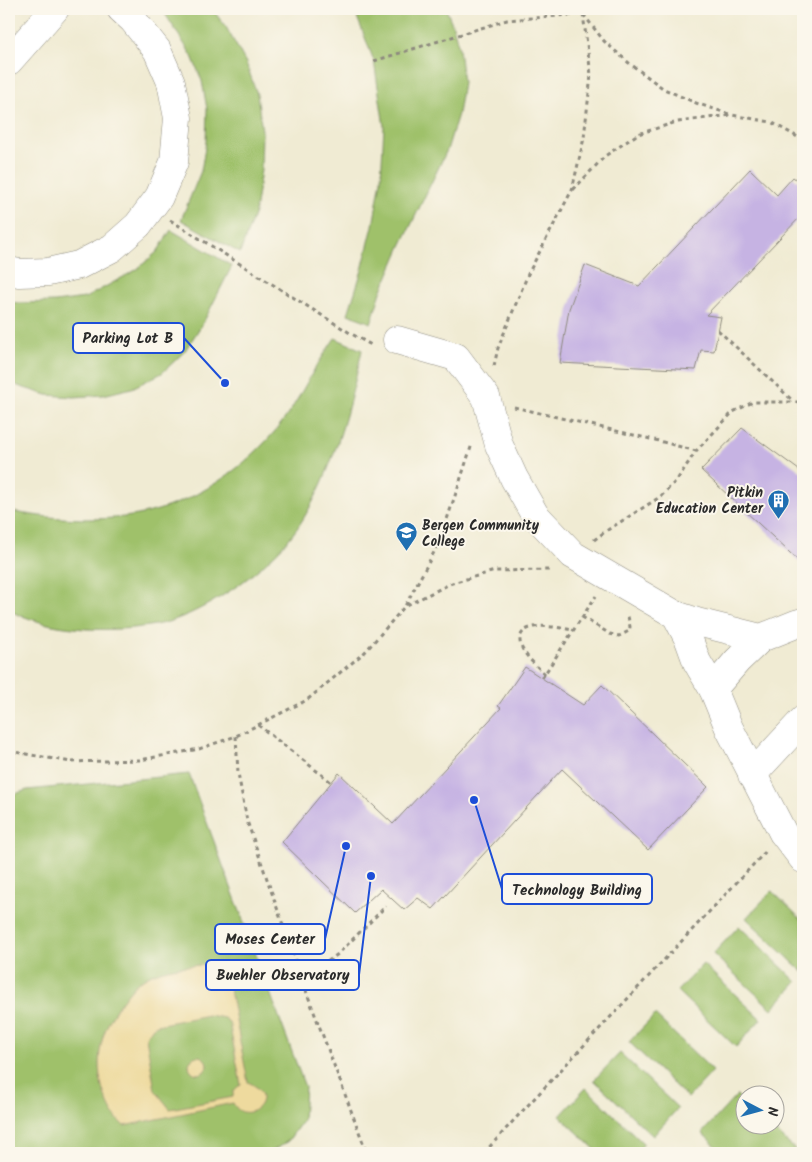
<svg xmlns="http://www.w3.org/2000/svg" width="812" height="1162" font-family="Kalam,sans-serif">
<rect width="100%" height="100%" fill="#fbf7ec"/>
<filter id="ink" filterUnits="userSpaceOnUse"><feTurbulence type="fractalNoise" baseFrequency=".02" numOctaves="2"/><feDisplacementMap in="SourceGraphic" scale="10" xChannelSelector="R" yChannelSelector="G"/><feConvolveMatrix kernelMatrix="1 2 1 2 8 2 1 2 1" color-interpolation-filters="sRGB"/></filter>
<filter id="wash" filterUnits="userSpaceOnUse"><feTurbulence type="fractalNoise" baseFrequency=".0096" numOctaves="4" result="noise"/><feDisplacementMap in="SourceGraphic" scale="20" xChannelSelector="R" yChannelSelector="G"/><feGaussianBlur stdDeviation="1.12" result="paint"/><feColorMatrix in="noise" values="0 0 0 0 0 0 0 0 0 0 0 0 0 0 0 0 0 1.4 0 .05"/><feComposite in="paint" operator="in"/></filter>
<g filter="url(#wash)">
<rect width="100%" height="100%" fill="#f0ebd3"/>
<!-- green -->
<g fill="#9fc16a" stroke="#65764a">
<path d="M162,9H212L226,27L246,63L257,94L262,131L261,170L255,212L240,253L181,220L201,171L206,142L207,109L202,81L192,56Z"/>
<path d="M354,9H446L453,26L459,48L463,83L458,114L447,150L401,246L381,292L371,323L348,314L362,270L373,226L381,180L384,126L374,61Z"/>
<path d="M171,230L232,266L203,323L184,352L162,373L132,388L103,395L74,397L47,395L18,386L9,379V302L20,303L55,302L85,298L136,270L157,252Z"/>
<path d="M335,338L362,350C349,410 332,476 298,527C284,547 266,563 248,578C224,596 197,613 168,622C135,631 83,632 48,624C35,621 22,616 9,611V511C49,519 97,522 138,515C194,504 245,469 280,425C294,407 303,389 314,370C321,359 328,348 335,338Z"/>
<path d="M189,774L305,1087L303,1120L288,1141L269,1153H9V796L27,790Z"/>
<path d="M772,891L803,921V972L746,918Z"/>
<path d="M739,926L797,982L772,1009L713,954Z"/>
<path d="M703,964L761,1019L736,1047L677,991Z"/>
<path d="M655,1015L713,1071L688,1098L629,1042Z"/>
<path d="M620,1053L678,1108L653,1136L594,1080Z"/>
<path d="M586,1088L644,1144L635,1153H599L560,1116Z"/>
<path d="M737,1095L744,1102V1124L768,1125L799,1153H723L702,1133Z"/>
</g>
<!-- sand -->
<g fill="#eeda9e" stroke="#8c8264" fill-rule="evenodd">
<path d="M202,965L220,968L226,970L248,1082C282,1097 245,1128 233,1103L124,1126C116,1119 111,1111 107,1101C92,1067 99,1030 122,1001C127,994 133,986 140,981C157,968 182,966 202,965ZM208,1015L224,1018L229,1022L241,1085C235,1088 233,1091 233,1097L170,1109L155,1090L146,1037L153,1027L157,1025Z"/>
<circle cx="198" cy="1065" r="9"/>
</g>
<g id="blocks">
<!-- building -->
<g fill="#c6b3e3">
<path d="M750,169L777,195L793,177L803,185V214L706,315L721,317L714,351L701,350L696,370L560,363L569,309L585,265L639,286Z"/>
<path d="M742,428L803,473V565L701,470Z"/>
<path d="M525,667L583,705L602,685L708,787L648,850L562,769L433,909L418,898L404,910L381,889L355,913L282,842L339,773L393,824L501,708L498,706Z"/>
</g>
</g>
</g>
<g filter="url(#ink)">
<use href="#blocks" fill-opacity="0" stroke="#8e8b7f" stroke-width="1"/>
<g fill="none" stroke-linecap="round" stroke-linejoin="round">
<defs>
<g id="minor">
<path d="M9,61L55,9"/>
<path d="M9,271L19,273L48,272L79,265L112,248L138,225L159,197L174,162L178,118L171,82L157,50L133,20L121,9"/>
<path d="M397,340L456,357L486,397L499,445L514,478L535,515L573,555L676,615L689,640L697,662L713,689L729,728L783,833L803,859"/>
<path d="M676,615L697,622L761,638L796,624L803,622"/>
<path d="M713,689L737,661L761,638"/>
<path d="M752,775L803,720"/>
</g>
</defs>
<!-- minor casing -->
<use href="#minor" stroke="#8e8b7f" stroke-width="29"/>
<!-- path -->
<g stroke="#8e8b7f" stroke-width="3" stroke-dasharray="4 4" stroke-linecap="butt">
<path d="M374,61L507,20L583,14L604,41L629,63L664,89L696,103L732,115"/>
<path d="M573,190L605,156L638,134L677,122L732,115L771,122L803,140"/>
<path d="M170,220L350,333L373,346"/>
<path d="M718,330L793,401"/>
<path d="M494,366L498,348L528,274L572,190L584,138L591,75L583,14L581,9"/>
<path d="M514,407L659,441L696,451"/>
<path d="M594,540L606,531L660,497L677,480L696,451L733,412L753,402H803"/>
<path d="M407,605L452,583L495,571L548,570L551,568"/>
<path d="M582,617L610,634L619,636L629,631L630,627L628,616"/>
<path d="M545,674C536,665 515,649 521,635C523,630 529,628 534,627C546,625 561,628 573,630"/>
<path d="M542,678L596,596"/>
<path d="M258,725L331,782"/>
<path d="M236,736L238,773L247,821L302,980L367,1153"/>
<path d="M9,751L71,762L140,760L199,749L236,736L307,700L365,652L405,606L439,543L460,481L472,444"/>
<path d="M302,980L338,954L386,906"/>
<path d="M484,1153L515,1119L767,850"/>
</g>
<!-- minor -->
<use href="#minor" stroke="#fff" stroke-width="28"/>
</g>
</g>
<!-- icons -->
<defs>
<symbol id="building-pin" viewBox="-11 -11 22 30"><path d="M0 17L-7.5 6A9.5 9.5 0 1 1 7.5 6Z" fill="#1f6fb2" stroke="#fbf7ec"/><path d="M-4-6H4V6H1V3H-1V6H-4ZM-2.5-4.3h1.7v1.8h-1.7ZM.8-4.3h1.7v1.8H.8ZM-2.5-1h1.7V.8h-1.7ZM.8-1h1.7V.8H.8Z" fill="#fff"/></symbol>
<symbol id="university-pin" viewBox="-11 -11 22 30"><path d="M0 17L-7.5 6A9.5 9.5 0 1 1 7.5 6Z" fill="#1f6fb2" stroke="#fbf7ec"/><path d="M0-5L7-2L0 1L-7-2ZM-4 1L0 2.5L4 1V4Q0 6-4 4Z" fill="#fff"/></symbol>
</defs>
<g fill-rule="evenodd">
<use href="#building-pin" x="766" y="488" width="25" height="34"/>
<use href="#university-pin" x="394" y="520" width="25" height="34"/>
</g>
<g text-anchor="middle" stroke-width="4" stroke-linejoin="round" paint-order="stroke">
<!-- poi labels -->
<g font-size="14" font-weight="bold" fill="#2b2b2b" stroke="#fbf7ec" text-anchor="end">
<text x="763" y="497">Pitkin<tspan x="763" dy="16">Education Center</tspan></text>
<text x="422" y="530" text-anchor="start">Bergen Community<tspan x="422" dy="16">College</tspan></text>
</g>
</g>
<!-- callouts -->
<path fill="none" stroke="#1d4ed8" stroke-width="2" d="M225 383L184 338M474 800L502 889M346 846L325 939M371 876L359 975"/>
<g fill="#1d4ed8" stroke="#fbf7ec" stroke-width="2">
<circle cx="225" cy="383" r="5"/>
<circle cx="474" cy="800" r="5"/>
<circle cx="346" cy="846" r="5"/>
<circle cx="371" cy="876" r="5"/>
</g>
<g fill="#fbf7ec" stroke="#1d4ed8" stroke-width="2">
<rect x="73" y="323" width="111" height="30" rx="5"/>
<rect x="502" y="874" width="150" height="30" rx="5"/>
<rect x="215" y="924" width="110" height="30" rx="5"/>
<rect x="206" y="960" width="153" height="30" rx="5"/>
</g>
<g font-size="15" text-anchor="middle" font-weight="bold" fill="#2b2b2b">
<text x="128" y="343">Parking Lot B</text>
<text x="577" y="895">Technology Building</text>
<text x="270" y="944">Moses Center</text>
<text x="283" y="980">Buehler Observatory</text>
</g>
<!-- margin -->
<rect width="812" height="1162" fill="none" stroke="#fbf7ec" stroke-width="30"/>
<!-- north arrow -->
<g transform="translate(760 1110) rotate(96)"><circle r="24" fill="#fbf7ec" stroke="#a8a59f"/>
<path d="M0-4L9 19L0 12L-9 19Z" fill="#1f6fb2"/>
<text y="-8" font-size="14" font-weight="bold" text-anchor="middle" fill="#2b2b2b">N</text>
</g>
</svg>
